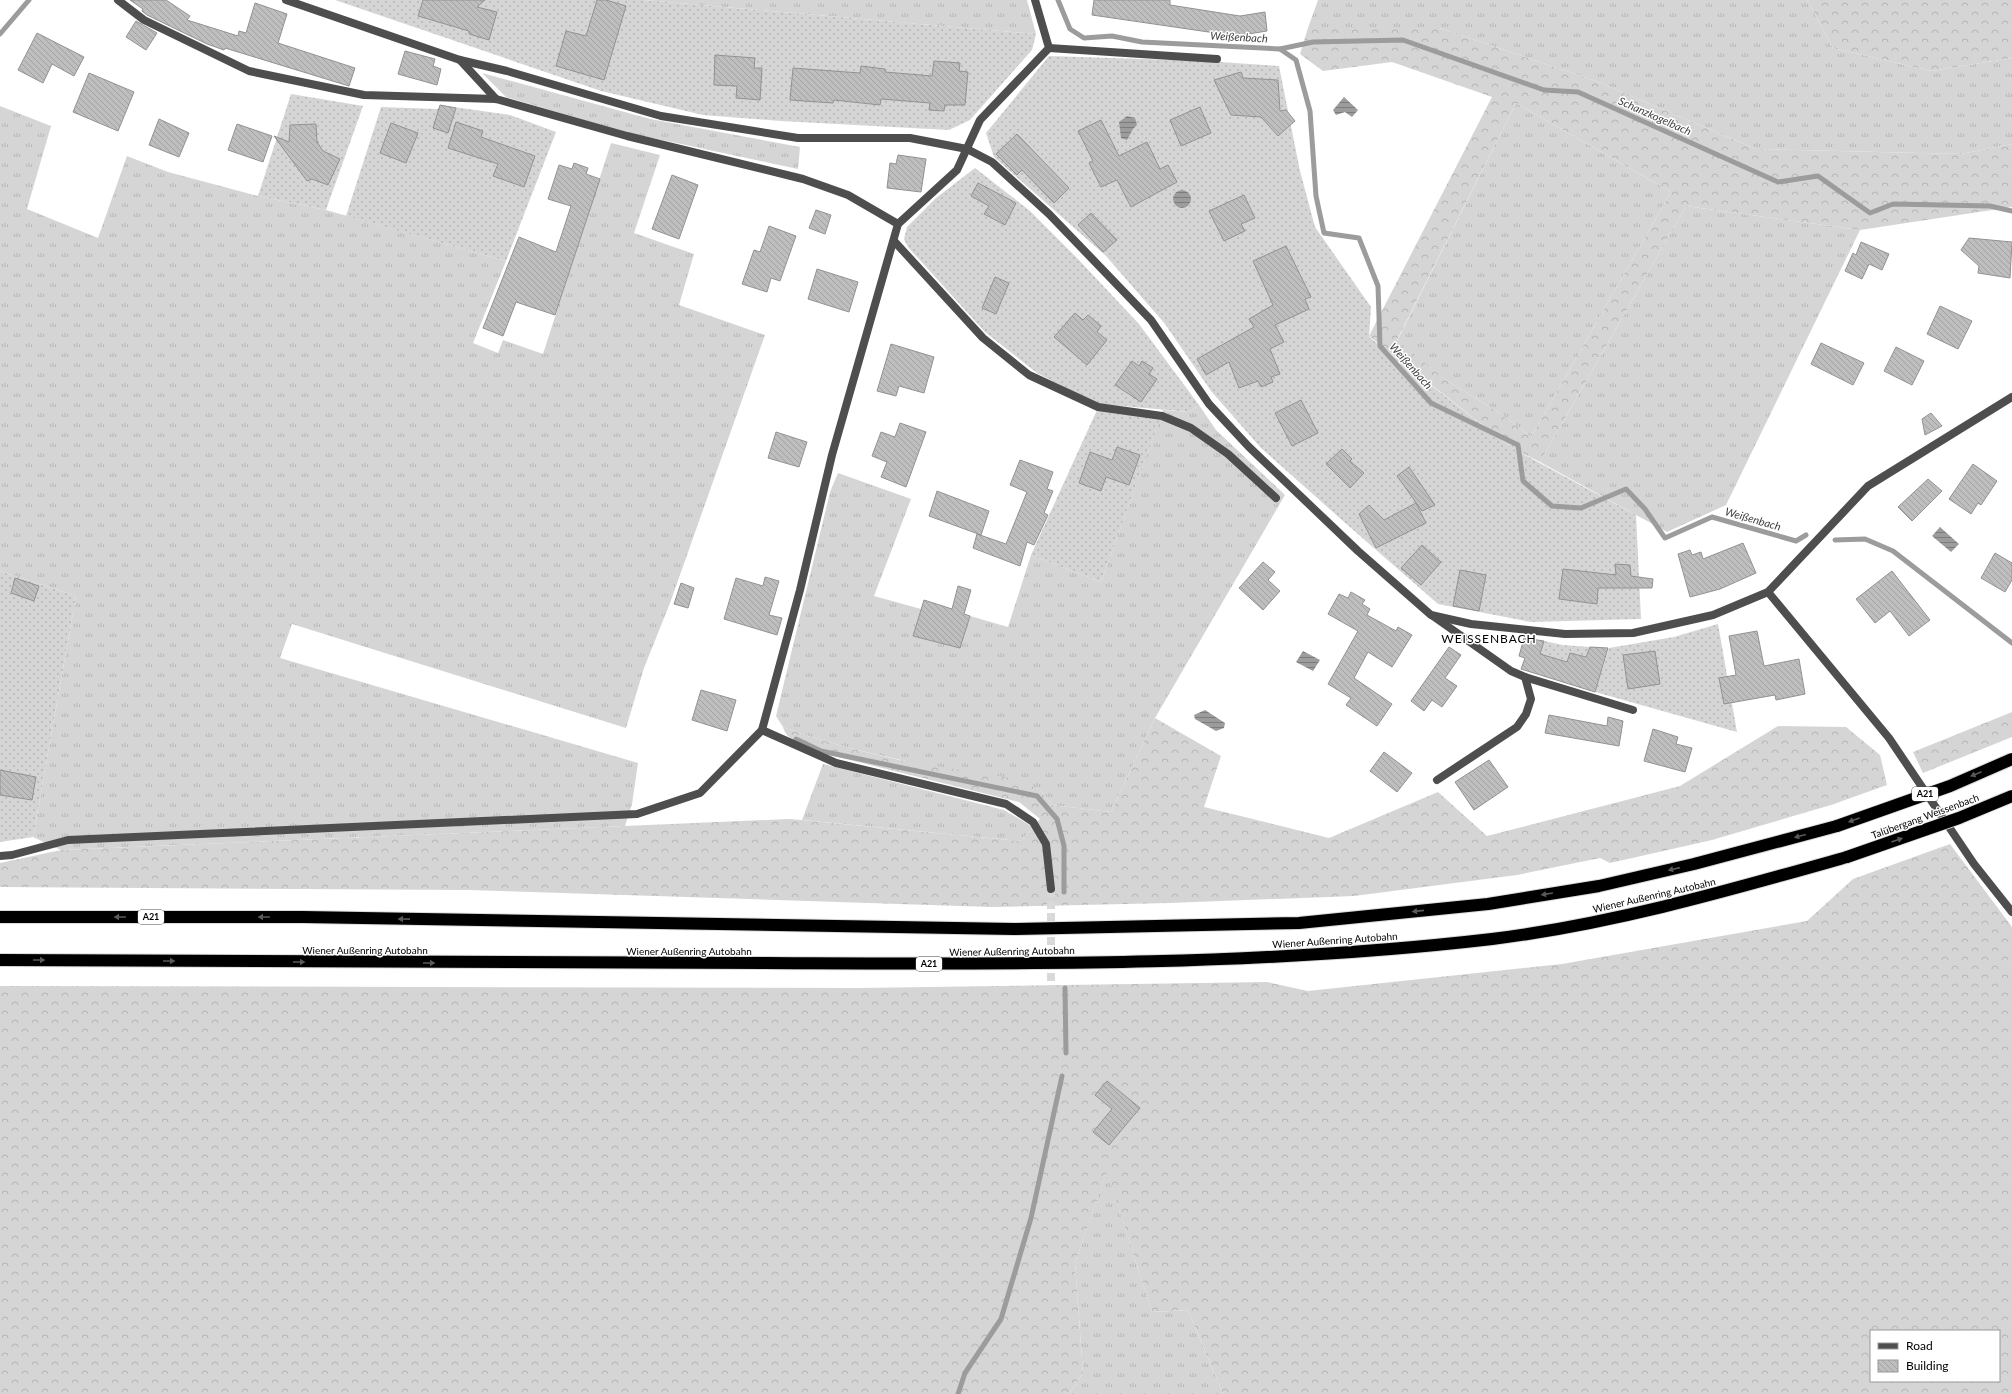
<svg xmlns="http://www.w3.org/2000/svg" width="2012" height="1394" font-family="Lato,sans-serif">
<defs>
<pattern id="grass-tufts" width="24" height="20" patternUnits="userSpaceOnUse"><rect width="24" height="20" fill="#d5d5d5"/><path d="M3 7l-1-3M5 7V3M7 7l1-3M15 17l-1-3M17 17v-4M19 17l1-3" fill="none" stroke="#b5b5b5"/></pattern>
<pattern id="forest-crowns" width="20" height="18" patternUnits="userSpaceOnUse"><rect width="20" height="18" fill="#d5d5d5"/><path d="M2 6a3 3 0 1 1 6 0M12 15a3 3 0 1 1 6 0" fill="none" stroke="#b5b5b5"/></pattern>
<pattern id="garden-dots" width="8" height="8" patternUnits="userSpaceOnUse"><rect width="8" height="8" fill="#d5d5d5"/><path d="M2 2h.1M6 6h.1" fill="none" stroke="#b5b5b5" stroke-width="1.8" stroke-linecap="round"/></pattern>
<pattern id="water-rules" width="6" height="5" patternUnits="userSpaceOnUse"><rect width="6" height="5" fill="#9c9c9c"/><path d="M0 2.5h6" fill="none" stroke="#7d7d7d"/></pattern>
<pattern id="building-back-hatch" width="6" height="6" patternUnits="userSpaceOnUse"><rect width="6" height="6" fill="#bebebe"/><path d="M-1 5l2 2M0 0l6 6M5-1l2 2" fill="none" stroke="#a2a2a2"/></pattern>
</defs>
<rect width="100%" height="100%" fill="#fff"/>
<!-- grass -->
<g fill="url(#grass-tufts)">
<path d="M644,0H1027L1036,34Z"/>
<path d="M1318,0H1807L1833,48L1931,71L2012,58V144L1961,154L1756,149L1596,81L1439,28H1308Z"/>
<path d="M482,73L650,119L800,147L798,169L625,132L506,97Z"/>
<path d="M1516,103L1671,192L1531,437L1500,413L1446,380L1397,341Z"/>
<path d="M0,106L51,126L27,209L98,238L127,156L168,172L258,196L326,210L506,261L473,343L498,353L503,340L543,354L611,143L660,155L634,233L694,254L679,305L765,335L670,603L644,668L626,728L292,624L280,658L638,763L632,804L625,826L61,850L33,837L76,596L0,571Z"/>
<path d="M1686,206L1860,230L1726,505L1667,532L1540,462Z"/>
<path d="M1199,405L1216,430L1285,495L1155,718L1111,812L1052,805L1042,792L853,749L808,736L783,727L776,716L830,492L838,473L911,499L874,596L921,609L913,636L960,648L970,616L1008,627L1031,555L1101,582L1163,410L1189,412Z"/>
<path d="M823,764L1004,810L1033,827L1021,841L802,820Z"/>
<path d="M1107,1171L1152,1312L1188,1310L1223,1394H1069L1083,1373L1075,1263Z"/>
</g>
<!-- forest -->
<g fill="url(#forest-crowns)" fill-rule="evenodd">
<path d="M1807,0H2012V58L1931,71L1833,48Z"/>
<path d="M1308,28H1439L1596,81L1756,149L1961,154L2012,144V207L1860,230L1686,206L1540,462L1512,448L1369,336L1492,97L1392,62L1323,71L1300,54ZM1516,103L1671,192L1531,437L1500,413L1446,380L1397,340Z"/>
<path d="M2012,712V737L1923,773L1913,752Z"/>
<path d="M1155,718L1221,756L1204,807L1329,838L1438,792L1487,836L1680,786L1778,726L1846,727L1880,755L1887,785L1831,805L1712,840L1610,863L1600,858L1517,875L1354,896L1169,903L991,907L468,890L0,887V863L61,850L790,819L1021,841L1040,819L1019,802L814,751C803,745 786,740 783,727L808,736L853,749L900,760L1021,780L1042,792L1052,805L1111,812Z"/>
<path d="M1950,844L2012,927V1394H1223L1188,1310L1152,1312L1107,1172L1075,1263L1083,1373L1069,1394H0V986L859,988L1267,982L1308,991L1562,964L1807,921L1853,879ZM1871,1331H1999V1381H1871Z"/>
</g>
<!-- garden -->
<g fill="url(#garden-dots)" fill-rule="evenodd">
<path d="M335,0H644L1036,34L1032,50L970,120L949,130L781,121L703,115L601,91Z"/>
<path d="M1049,56L1205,61L1279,66L1300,171L1315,227L1371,307L1369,337L1512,448L1636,515L1641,619L1531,622L1438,604L1343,521L1261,448L1211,391L1165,324L1106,256L994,157L986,133Z"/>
<path d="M291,94L363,106L326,210L258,196Z"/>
<path d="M440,105L510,115L556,132L506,261L346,216L381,107L438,109Z"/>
<path d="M975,168L1030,211L1077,258L1139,324L1199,405L1189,412L1101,404L1085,398L1037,373L985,332L908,247L904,239L907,227L936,198Z"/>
<path d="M1097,410L1160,419L1101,582L1031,555ZM1117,447L1140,455L1106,476L1079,483L1090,452L1112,460Z"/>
<path d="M0,571L76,596L33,837L0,842Z"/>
<path d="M1718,624L1737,732L1595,692L1609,648L1674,637Z"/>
<path d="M1544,641L1563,645L1590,647L1586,657L1570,653L1567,662L1540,654Z"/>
</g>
<!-- water -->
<g fill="url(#water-rules)">
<path d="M1344,97L1358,110L1352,117L1345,112L1336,115L1333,110Z"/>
<path d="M1127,116L1135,118L1137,125L1133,129L1127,140L1121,138L1119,122Z"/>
<circle cx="1182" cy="199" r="9"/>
<path d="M1940,527L1959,544L1951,552L1932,536Z"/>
<path d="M1303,651L1320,660L1313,671L1296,662Z"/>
<path d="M1205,710L1225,723L1224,728L1216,731L1195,719L1194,715Z"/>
</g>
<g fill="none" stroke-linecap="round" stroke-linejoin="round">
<!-- stream -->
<g stroke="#9c9c9c" stroke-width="5">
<path d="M1058,0L1070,29L1084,38L1112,36L1142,42L1280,49L1296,60L1310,111L1316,196L1324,233L1359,238L1378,286L1380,346L1431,403L1518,445L1523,481L1552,506L1581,508L1626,489L1645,509L1665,538L1712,517L1796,541L1806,535"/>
<path d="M0,34L29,0"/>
<path d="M1280,49L1313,42L1403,40L1544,90L1578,92L1778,182L1818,176L1870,213L1893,204L1990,206L2012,211"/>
<path d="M1835,540L1865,539L1893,551L2012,643"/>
<path d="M796,739L821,751L1037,796L1057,819L1064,846V892"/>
<path d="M1065,988L1066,1053"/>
<path d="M958,1394L965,1373L1001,1319L1031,1218L1062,1076"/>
</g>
</g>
<!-- building -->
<g fill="url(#building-back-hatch)" stroke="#929292">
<path d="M130,0H166L190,16L187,20L238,36L239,31L246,33L255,3L287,14L278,43L355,68L349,86L225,48L224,50L207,44L147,15L142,11L143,9Z"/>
<path d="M423,0H485L477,7L497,12L489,40L469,34V31L418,16Z"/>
<path d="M597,0H606L626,6L604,80L556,66L566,31L586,36Z"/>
<path d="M1094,0H1170V5L1240,16L1265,12L1267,31L1236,36L1092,15Z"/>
<path d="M136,21L157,33L146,50L126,37Z"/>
<path d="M37,33L84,57L74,76L52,64L43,83L18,70Z"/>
<path d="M405,51L435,59L433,66L441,69L437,85L398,74Z"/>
<path d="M715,55L755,58L754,68H762L760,100L736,98L737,86L714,85Z"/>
<path d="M934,61L960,63L959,71L968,72L965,105H945L944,111L929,110L930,103L881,99L880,105L834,100L833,103L790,100L793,68L860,73L861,66L885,69V72L932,76Z"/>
<path d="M1241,72L1243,78L1278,80L1280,111L1286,110L1295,121L1278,136L1261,117L1231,115L1214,80Z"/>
<path d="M89,73L134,92L118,131L73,112Z"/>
<path d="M440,105L456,108L448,133L433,128Z"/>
<path d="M1200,107L1211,133L1181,146L1170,120Z"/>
<path d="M159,119L189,133L179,157L149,145Z"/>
<path d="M1101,120L1119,156L1147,142L1160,169L1168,165L1177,182L1131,207L1117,180L1101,187L1089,163L1093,161L1078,131Z"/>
<path d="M456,122L483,131L481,137L535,156L524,187L493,176L498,164L448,148Z"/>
<path d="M391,123L418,133L406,163L380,153Z"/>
<path d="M237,124L272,136L263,162L228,150Z"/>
<path d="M316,124L317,142L323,151L340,159L328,185L312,179L307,181L274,136L289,142L290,125Z"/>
<path d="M1017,134L1069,188L1054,203L1022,170L1017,175L996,154Z"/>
<path d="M898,155L926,159L921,192L887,188L890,163L896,164Z"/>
<path d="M574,163L588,168L586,174L600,179L555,315L516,302L503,336L483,328L519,237L556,252L571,206L548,199L559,165L572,169Z"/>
<path d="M672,175L698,185L679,239L652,229Z"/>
<path d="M978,183L1016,203L1005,225L984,214L989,206L971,196Z"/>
<path d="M1244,195L1255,218L1241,224L1245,231L1224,241L1209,211Z"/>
<path d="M816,210L831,215L825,234L809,228Z"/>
<path d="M1091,213L1117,240L1103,252L1078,225Z"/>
<path d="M769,226L796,236L780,281L771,278L767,292L742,284L754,250L760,252Z"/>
<path d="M1969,238L2012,242L2010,278L1978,273L1979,266L1961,250Z"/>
<path d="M1861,242L1889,254L1882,270L1869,264L1862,279L1845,271L1853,253L1856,255Z"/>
<path d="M1286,246L1311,297L1305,299L1309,309L1275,325L1284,342L1270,349L1280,374L1271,377L1273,382L1261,387L1258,381L1239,388L1229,362L1206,375L1197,359L1254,327L1249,319L1273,305L1253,261Z"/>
<path d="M817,269L858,282L849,312L808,299Z"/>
<path d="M995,277L1009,283L996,314L982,308Z"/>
<path d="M1940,306L1972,321L1958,349L1927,334Z"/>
<path d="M1075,313L1083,320L1088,315L1101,326L1097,332L1107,340L1087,365L1054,337Z"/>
<path d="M1821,343L1864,363L1853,385L1811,364Z"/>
<path d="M891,344L934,357L924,393L899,386L896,396L877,391Z"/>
<path d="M1896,347L1924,361L1912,385L1884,371Z"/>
<path d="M1132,361L1139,366L1142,361L1153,368L1149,374L1157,379L1141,402L1115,385Z"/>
<path d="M1301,400L1318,433L1292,446L1275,413Z"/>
<path d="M1931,413L1942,426L1925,435L1922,419Z"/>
<path d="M900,423L926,432L906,487L881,477L887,462L872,456L881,432L895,437Z"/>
<path d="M776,432L807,442L799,467L768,458Z"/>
<path d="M1117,447L1140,455L1129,485L1106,477L1101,491L1079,483L1090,452L1112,460Z"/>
<path d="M1342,449L1352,459L1350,461L1364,473L1350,488L1326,464Z"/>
<path d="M1020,460L1053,472L1047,489L1053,491L1044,513L1048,515L1034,545L1027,542L1020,566L973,548L977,534L1006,544L1027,492L1010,485Z"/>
<path d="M1973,464L1997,481L1981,505L1978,503L1971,514L1949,499Z"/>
<path d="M1409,467L1435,505L1422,511L1397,476Z"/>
<path d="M1928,479L1942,491L1912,521L1898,507Z"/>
<path d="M937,491L989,511L981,535L929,516Z"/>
<path d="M1416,503L1426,523L1376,548L1359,514L1369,505L1384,520Z"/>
<path d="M1743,543L1756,573L1720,589L1690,597L1678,554L1690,550L1692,555L1701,552L1703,559Z"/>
<path d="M1422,545L1441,562L1421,585L1401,568Z"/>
<path d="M1995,553L2012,563V580L2005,592L1981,578Z"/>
<path d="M1263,562L1275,572L1268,580L1280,591L1263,610L1239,588Z"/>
<path d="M1615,564L1630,565L1631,576L1653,579L1652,588H1598L1597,604L1559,599L1563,569L1616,575Z"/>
<path d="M1460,570L1486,575L1479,611L1453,606Z"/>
<path d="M1892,571L1930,620L1909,636L1890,611L1875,623L1856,599Z"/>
<path d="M765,577L779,581L769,615L782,618L777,635L724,619L736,578L763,586Z"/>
<path d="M15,578L39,586L34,601L11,593Z"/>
<path d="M681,583L694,588L688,608L674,604Z"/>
<path d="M958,586L971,590L964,614L970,616L960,648L913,636L924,600L952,609Z"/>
<path d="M1351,592L1365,600L1362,604L1370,609L1367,615L1396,631L1398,627L1412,635L1392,667L1368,652L1354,678L1392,704L1377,726L1346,705L1351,698L1328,684L1358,631L1328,614L1339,594L1348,598Z"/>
<path d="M1757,631L1764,666L1799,659L1805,694L1776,700L1775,695L1724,704L1719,678L1736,675L1729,636Z"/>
<path d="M1524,638L1544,641L1540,654L1567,662L1570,653L1586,657L1590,647L1608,648L1595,692L1521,669L1525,658L1519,656Z"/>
<path d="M1449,647L1461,655L1445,678L1457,686L1442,707L1432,700L1424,711L1411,701Z"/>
<path d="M1655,651L1660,684L1628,689L1623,655Z"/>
<path d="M701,690L736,700L727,731L692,720Z"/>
<path d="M1549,715L1607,726L1608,717L1623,721L1619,746L1545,733Z"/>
<path d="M1653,729L1678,737L1676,744L1692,748L1685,772L1644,761Z"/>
<path d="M1384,752L1412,773L1397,792L1370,771Z"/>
<path d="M1489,760L1508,787L1474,810L1455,782Z"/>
<path d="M0,770L36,777L32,800L0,795Z"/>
<path d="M1107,1081L1140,1108L1109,1145L1093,1132L1112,1109L1095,1095Z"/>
</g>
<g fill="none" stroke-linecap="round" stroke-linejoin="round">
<!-- minor-tunnel -->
<path stroke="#d9d9d9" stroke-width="8" stroke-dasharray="8 4" stroke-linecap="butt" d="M1051,889V987"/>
<defs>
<g id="motorway">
<path d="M0,917H303L1014,929L1299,923L1488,904L1599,886L1694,864L1837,826"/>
<path d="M0,960C255,962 510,963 765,963C1008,964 1251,967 1492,939C1613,924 1730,890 1847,857"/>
</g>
</defs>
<!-- motorway casing -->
<use href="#motorway" stroke="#dbdbdb" stroke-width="14"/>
<!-- minor -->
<g stroke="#4e4e4e" stroke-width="8">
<path d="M118,0L144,20L249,71L364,95L496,99L627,136L803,179L848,195L898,224"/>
<path d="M1049,48L1217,59"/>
<path d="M460,60L496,99"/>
<path d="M894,241L983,338L1029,375L1098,407L1162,416L1191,428L1228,454L1276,498"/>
<path d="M1768,592L1889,738L1974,864L2012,912"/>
<path d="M1433,616L1511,671L1525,677L1531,699L1526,714L1517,727L1437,780"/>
<path d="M1525,677L1633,710"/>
<path d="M762,730L836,763L1006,804L1033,822L1046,844L1051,889"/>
<path d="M0,856L12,855L68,840L637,814L700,793L762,730L800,590L832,455L898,224L957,170L980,120L1049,48L1035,0"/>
</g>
<!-- tertiary -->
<path stroke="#4e4e4e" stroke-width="8" d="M286,0L460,60L507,71L661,116L798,138H910L967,149L992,162L1049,214L1151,320L1209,404L1249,447L1358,551L1431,615L1471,624L1565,634L1633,633L1713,615L1768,592L1868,486L2012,397"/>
<!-- motorway -->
<use href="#motorway" stroke="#000" stroke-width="12"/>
<defs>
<g id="motorway-bridge">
<path d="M1837,826L1950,786L2012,759"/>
<path d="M1847,857L1959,818L2012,796"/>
</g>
</defs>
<!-- motorway-bridge casing -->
<use href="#motorway-bridge" stroke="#dbdbdb" stroke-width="14" stroke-linecap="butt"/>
<!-- motorway-bridge -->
<use href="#motorway-bridge" stroke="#000" stroke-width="12"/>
</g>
<!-- one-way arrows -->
<defs><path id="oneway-solid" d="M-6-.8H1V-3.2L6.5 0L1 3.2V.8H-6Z"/></defs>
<g fill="#595959">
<use href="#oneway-solid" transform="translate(1976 774) rotate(157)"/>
<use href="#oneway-solid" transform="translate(1854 820) rotate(160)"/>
<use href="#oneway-solid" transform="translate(1800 836) rotate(165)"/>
<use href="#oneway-solid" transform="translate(1897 840) rotate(-19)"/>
<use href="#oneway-solid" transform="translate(1674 869) rotate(167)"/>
<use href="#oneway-solid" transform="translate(1547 894) rotate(171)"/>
<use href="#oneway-solid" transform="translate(1418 911) rotate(174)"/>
<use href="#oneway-solid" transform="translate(120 917) rotate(180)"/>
<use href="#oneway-solid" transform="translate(264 917) rotate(180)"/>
<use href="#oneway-solid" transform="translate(404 919) rotate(-179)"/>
<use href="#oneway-solid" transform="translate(39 960)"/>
<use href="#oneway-solid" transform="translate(169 961)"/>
<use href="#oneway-solid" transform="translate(299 962)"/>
<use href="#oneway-solid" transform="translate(429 963)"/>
</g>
<g text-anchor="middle" stroke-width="3" stroke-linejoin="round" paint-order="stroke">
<!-- shield labels -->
<g fill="#fff" stroke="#4c4c4c" stroke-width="1">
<rect x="1912" y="787" width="26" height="14" rx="3"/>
<rect x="138" y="910" width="26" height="14" rx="3"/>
<rect x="916" y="957" width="26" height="14" rx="3"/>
</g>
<g font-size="9" font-weight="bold" fill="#000">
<text x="1925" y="797">A21</text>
<text x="151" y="920">A21</text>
<text x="929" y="967">A21</text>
</g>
<!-- street labels -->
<g font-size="10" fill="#000" stroke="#fff">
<text transform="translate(1925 816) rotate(-20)" y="4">Talübergang Weissenbach</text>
<text transform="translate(1654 895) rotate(-13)" y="4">Wiener Außenring Autobahn</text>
<text transform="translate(1335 940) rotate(-4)" y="4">Wiener Außenring Autobahn</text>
<text x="365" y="954">Wiener Außenring Autobahn</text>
<text x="689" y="955">Wiener Außenring Autobahn</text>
<text transform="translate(1012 951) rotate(-1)" y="4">Wiener Außenring Autobahn</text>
</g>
<!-- water labels -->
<g font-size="11" font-style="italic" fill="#3d3d3d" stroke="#fff">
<text transform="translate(1239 37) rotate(3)" y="4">Weißenbach</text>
<text transform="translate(1655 116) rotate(24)" y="4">Schanzkogelbach</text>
<text transform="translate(1411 366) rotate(48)" y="4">Weißenbach</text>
<text transform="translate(1753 519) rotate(16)" y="4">Weißenbach</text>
</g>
<!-- quarter labels -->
<g font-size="12" letter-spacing="1" fill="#000" stroke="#fff">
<text x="1489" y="643">WEISSENBACH</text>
</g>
</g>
<!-- legend -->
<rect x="1870" y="1330" width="130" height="52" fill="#ffffff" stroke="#999999"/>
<rect x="1878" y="1343" width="20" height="6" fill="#4e4e4e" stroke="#999999"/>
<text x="1906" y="1350" font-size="12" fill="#000000">Road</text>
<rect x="1878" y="1360" width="20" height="12" fill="url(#building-back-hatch)" stroke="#999999"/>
<text x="1906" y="1370" font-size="12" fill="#000000">Building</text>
</svg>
